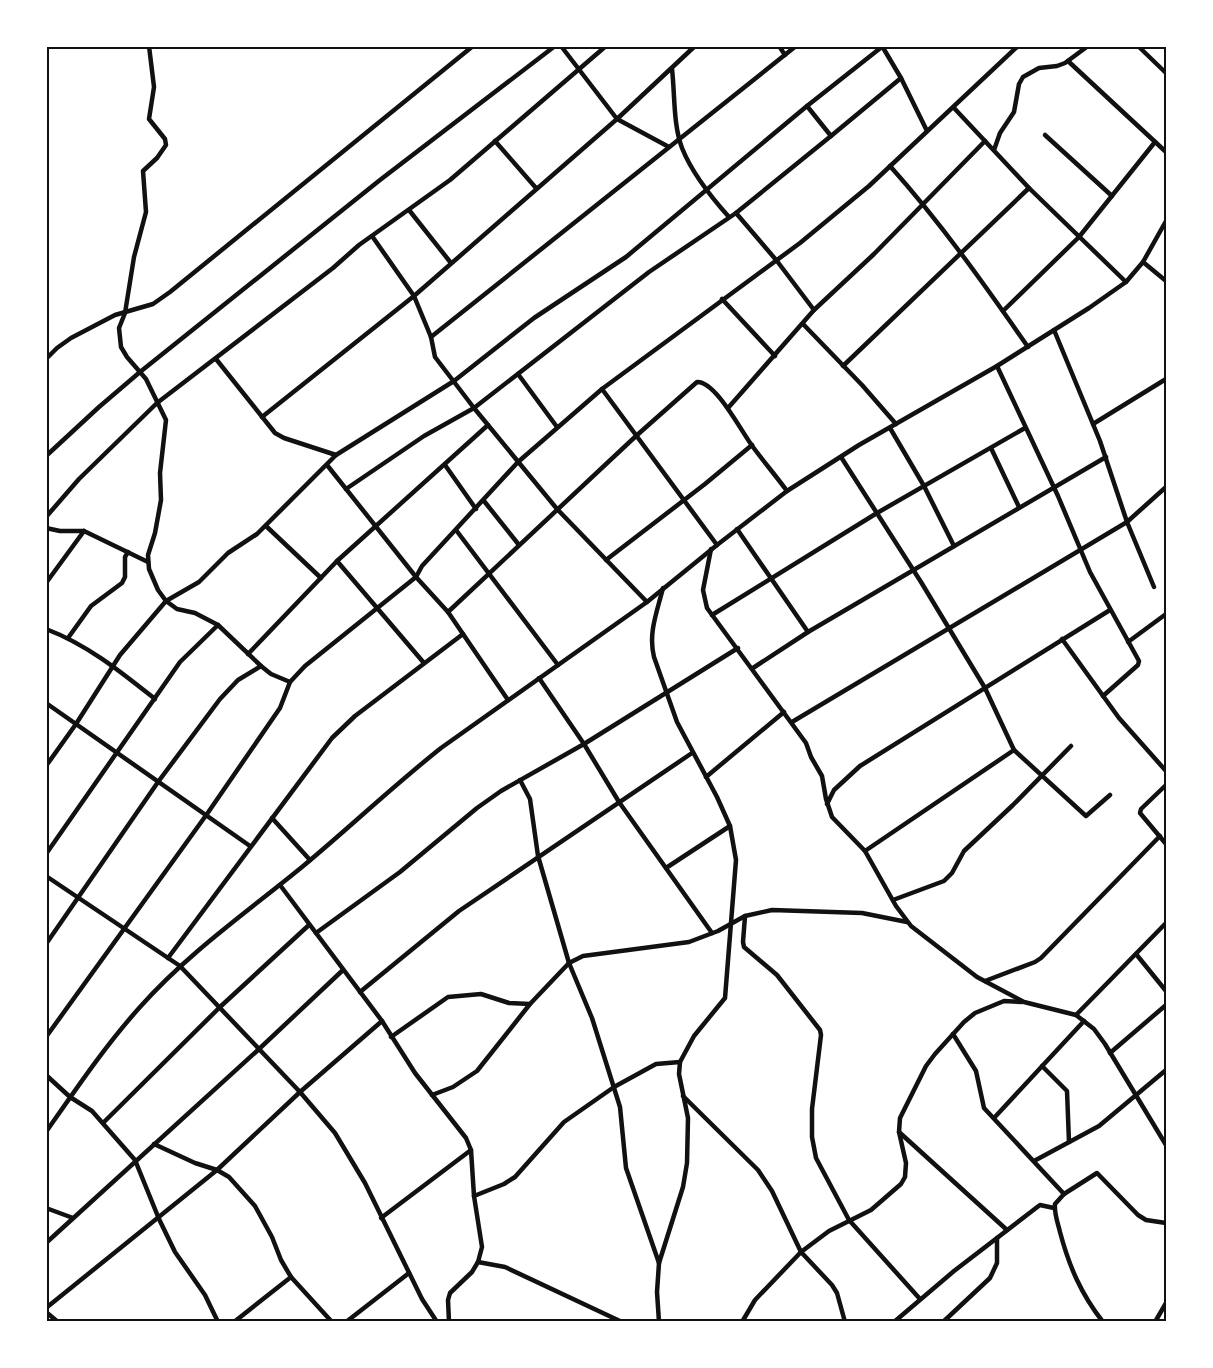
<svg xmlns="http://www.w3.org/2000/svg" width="1213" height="1368" font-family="Jost,sans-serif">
<rect width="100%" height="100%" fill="#fff"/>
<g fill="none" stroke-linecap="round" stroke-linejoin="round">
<!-- minor -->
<g stroke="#111" stroke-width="4.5">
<path d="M149,46L154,87L149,119L165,139L166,145L157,158L143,171L146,212L134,257L125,313L119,328L121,347L127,357L146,379L166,420L160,473L161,500L155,533L148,555L149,569L158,590L166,601L177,609L195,613L218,625L261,666L271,674L290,682"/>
<path d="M561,46L617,119L669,147"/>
<path d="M779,46L785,55"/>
<path d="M882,46L901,78L927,131"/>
<path d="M1138,46L1166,73"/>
<path d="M1068,61L1166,152"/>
<path d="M672,69C675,95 673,124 682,148C692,173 711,197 729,217"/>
<path d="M807,106L831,136L901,78"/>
<path d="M954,108L1029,188L1126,282"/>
<path d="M1045,135L1112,196"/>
<path d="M495,141L536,188"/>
<path d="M994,150L1000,133L1014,112L1019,84L1023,77L1039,68L1057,66L1065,63L1088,46"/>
<path d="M890,166C941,223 984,284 1028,347"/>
<path d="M409,210L451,263"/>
<path d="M736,213L777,261L814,310"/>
<path d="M372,236L414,296L431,337L435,357L474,408L557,509L647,602"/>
<path d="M1143,262L1166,281"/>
<path d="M722,299L775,356"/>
<path d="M1003,311L1079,237L1155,142"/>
<path d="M803,324L862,385L896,424"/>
<path d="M1054,330L1100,441L1127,522L1154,587"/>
<path d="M431,337L796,46"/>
<path d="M46,359L57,348L71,338L115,315L153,304L170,292L473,46"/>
<path d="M216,359L275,433L284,438L336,455"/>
<path d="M843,366L1029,188"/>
<path d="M997,366L1058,496L1090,572L1139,661L1138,665L1103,696"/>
<path d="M518,374L557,427"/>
<path d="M602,389L717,545"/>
<path d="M728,408L814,310L874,254L985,141"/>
<path d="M262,417L414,296L617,119L695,46"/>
<path d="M1093,424L1166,379"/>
<path d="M890,428L924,486L954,546"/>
<path d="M991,448L1019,507"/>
<path d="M46,456L99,407L140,372L380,180L555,46"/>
<path d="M841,457L921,582L985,688L1014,750L1086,816L1110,795"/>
<path d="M327,465L416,577L448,612L508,700"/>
<path d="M445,465L476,509"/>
<path d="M346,489L424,436L474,408L649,272L736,213L831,136"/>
<path d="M484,501L519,545"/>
<path d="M46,517L79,479L157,403L333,268L359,245L450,180L606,46"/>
<path d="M266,526L321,578"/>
<path d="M46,528L60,531H84L148,562"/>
<path d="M737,529L808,632"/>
<path d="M456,530L558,665"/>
<path d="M711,549L703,590L707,608L806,743L811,757L822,776L826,799L832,817L865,851L896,906L911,926L977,977L1024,1002L1076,1015L1094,1029L1105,1044L1166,1145"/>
<path d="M606,560L705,484L752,445"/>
<path d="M337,561L424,663"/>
<path d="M46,583L84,531"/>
<path d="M448,612L636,436L697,382C716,381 742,433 753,447C764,462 776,476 787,491"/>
<path d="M712,615L877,513L1025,428"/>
<path d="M46,629C88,645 121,672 155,699"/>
<path d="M68,638L91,606L122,583L125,577V557L128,552"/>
<path d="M1062,639L1119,718L1166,771"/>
<path d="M1128,642L1166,614"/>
<path d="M248,654L337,561L488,425"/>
<path d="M753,668L808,632L1106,457"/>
<path d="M539,678L584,744L619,802L712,933"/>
<path d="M46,703L250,846"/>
<path d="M792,722L1127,522L1166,487"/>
<path d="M46,766L76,724L120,655L166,601L199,582L228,553L257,534L336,455L454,381L534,318L626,257L807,106L883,46"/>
<path d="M706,777L784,712"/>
<path d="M520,780L530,799L538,856L569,963L592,1018L620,1107L626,1168L659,1263"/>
<path d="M1166,785L1141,809L1140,813L1166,844"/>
<path d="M827,804L834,790L860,766L1110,610"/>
<path d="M272,818L310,860"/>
<path d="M865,851L1014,750"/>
<path d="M46,854L180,662L218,625"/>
<path d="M666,868L730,826"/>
<path d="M46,876L180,966L300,1092L335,1133L365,1183L422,1299L437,1322"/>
<path d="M280,885L382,1021L415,1073L466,1138L471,1150L474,1196L482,1247L478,1262L472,1272L450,1293L448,1300L449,1322"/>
<path d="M893,900L944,881L952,873L964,851L1013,805L1071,746"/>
<path d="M745,916L743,942L744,947L777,975L820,1030L821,1035L812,1109V1137L816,1158L849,1220L920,1299"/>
<path d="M316,933L400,872L477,808L501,791L584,744L738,648"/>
<path d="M46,944L158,782L220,699L238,680L261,666"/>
<path d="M1136,954L1166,991"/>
<path d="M168,958L332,738L355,716L463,634"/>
<path d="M985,981L1035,962L1041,958L1160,836"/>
<path d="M360,992L459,911L692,753"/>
<path d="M1076,1015L1166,923"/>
<path d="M953,1034L976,1071L984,1108L1064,1194"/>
<path d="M46,1037L207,814L280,708L290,682L305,666L416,577L422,566L518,462L602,389L800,243L869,186L1018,46"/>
<path d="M391,1037L448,997L481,994L509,1003L530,1004"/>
<path d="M1110,1053L1166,1005"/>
<path d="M1042,1066L1067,1091L1069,1142"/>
<path d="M46,1075L70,1097L92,1111L135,1160L159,1219L175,1252L205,1295L218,1322"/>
<path d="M432,1095L453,1087L477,1071L530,1004L569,963L583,956L689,942L718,931L745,916L772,910L862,913L907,922"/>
<path d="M683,1096L758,1170L772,1191L801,1252L832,1285L837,1293L845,1322"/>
<path d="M994,1118L1084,1021"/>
<path d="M103,1123L220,1007L309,925"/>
<path d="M46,1132C76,1089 105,1046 140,1007C188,953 247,912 302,867C349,828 393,786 441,748L647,602L717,545L787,491L859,445L997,366L1089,308L1126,282L1143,262L1166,221"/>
<path d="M899,1132L1007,1230"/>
<path d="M154,1144L195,1163L217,1170L229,1177L255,1206L272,1237L281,1260L291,1277L332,1322"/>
<path d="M1034,1161L1099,1126L1166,1070"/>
<path d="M474,1196L504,1184L515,1177L564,1122L614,1087L656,1064L680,1062"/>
<path d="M46,1208L73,1218"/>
<path d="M381,1218L471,1150"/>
<path d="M46,1243L258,1050L343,970"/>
<path d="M478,1262L505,1267L622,1322"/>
<path d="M46,1308L217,1170L300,1092L382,1021"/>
<path d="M46,1312L58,1322"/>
<path d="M234,1322L291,1277"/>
<path d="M346,1322L409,1273"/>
<path d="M659,1322L657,1292L659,1263L683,1187L687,1163L688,1118L679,1074L680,1062L694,1036L725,998L736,860L730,826L717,797L677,722L654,657C648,633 657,612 663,588"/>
<path d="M742,1322L755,1300L801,1252L829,1231L871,1210L901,1184L905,1177L906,1163L899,1132L900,1118L926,1066L935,1054L964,1022L975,1013L1004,1001L1022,1002"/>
<path d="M894,1322L954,1271L1036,1208L1040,1205L1054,1208"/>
<path d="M943,1322L990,1278L997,1263V1238"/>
<path d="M1103,1322C1081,1294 1069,1266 1060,1232C1058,1223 1054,1214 1055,1204L1064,1194L1097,1173L1138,1215L1146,1220L1166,1223"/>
<path d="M1155,1322L1166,1303"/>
</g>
</g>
<!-- border -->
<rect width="1213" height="1368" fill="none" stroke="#ffffff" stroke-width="96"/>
<rect x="48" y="48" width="1117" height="1272" fill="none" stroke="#111" stroke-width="2"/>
</svg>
